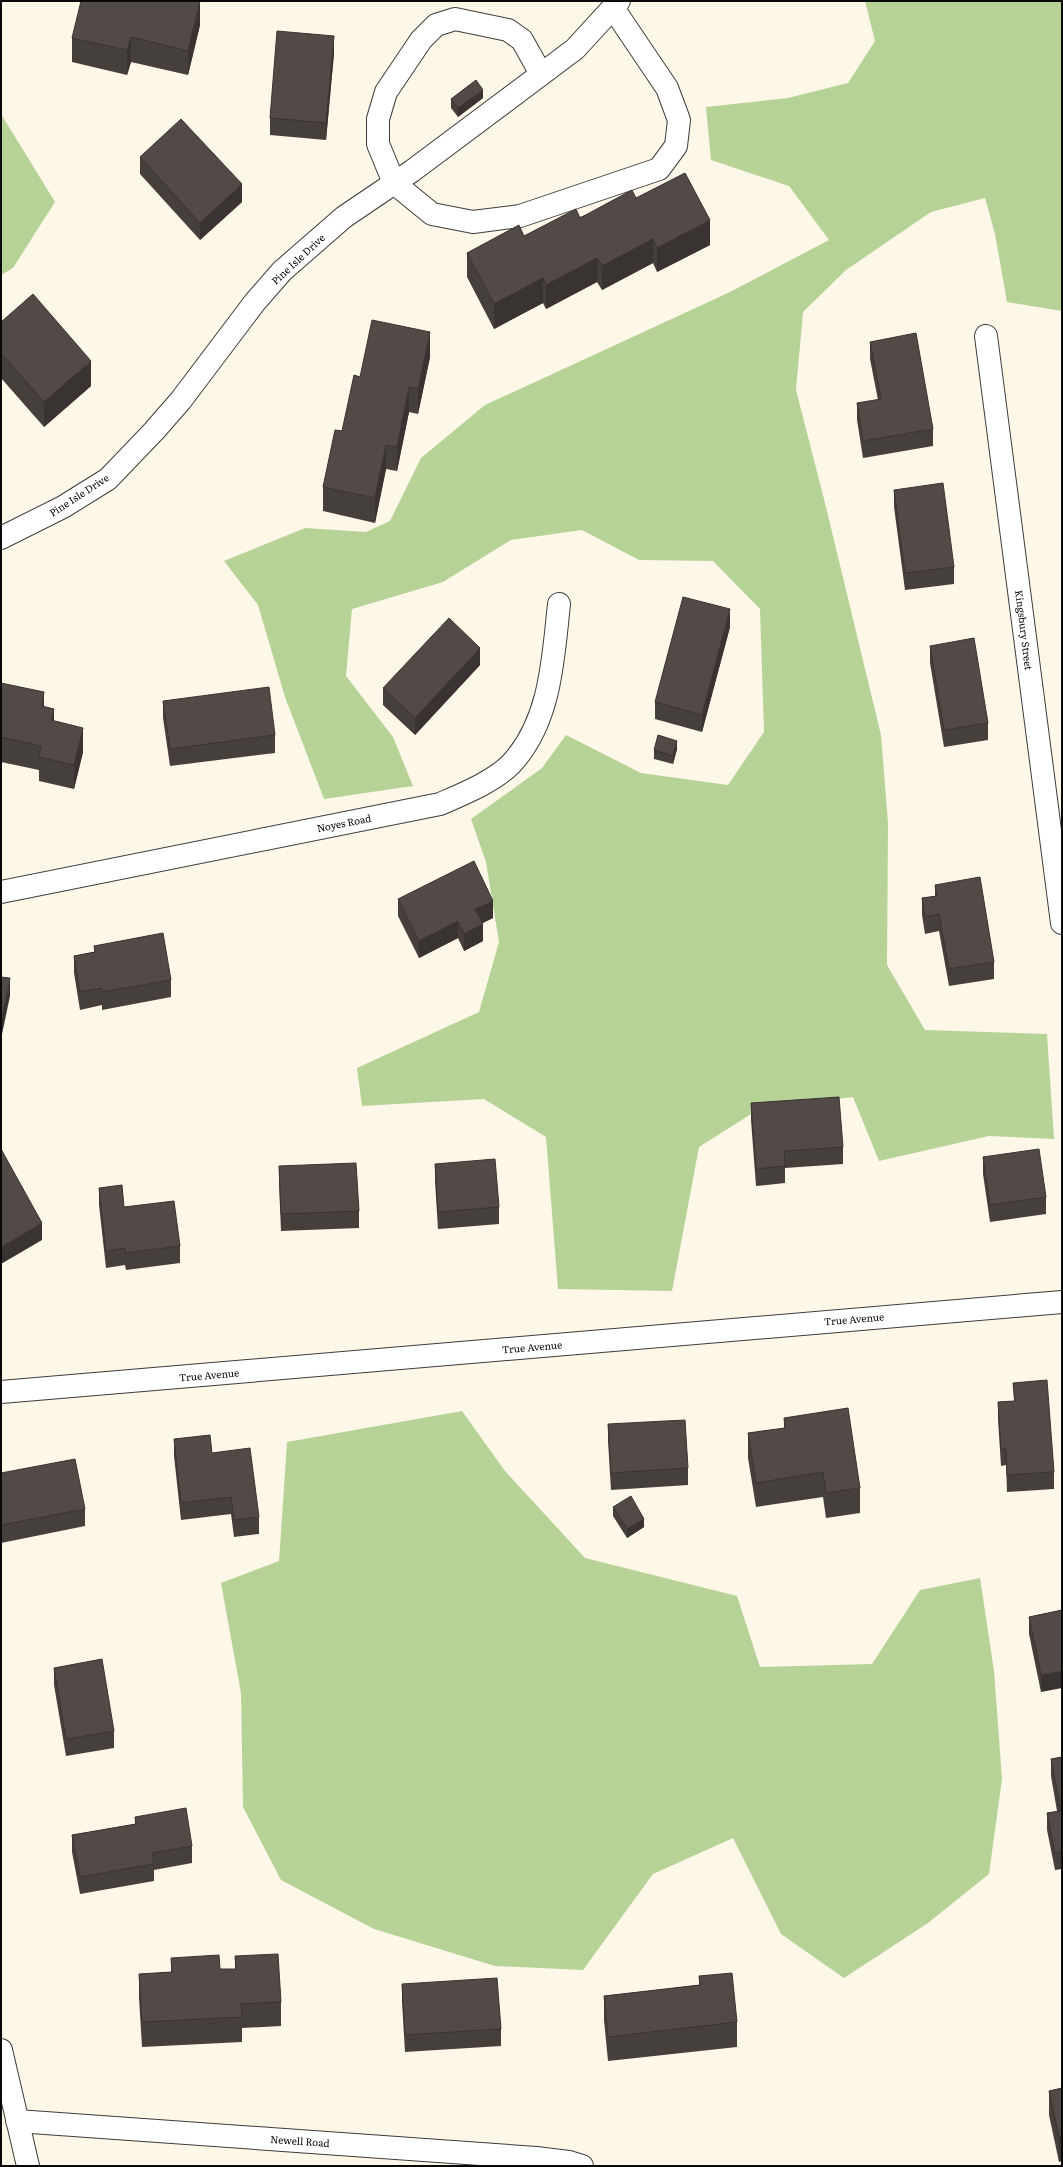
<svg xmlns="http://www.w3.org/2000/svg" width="1063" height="2167" font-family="Literata,serif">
<rect width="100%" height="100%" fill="#fdf7e8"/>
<!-- forest -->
<g fill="#b7d297">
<path d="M865,1H1062V311L1007,302L995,234L985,198L931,212L846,270L803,312L796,390L825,503L881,735L888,823L887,965L925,1030L1047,1034L1054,1139L989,1136L879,1161L853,1097L759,1109L699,1147L672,1291L558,1289L546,1137L484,1099L362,1106L357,1068L479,1012L499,942L486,862L471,819L542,768L566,735L641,773L728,785L764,732L760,609L713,561L639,560L582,530L511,540L443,582L352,609L346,676L393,737L413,786L324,799L285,697L258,605L224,561L305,528L366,532L390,521L421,458L485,405L730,292L829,240L789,186L711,160L706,107L788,98L848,83L875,41Z"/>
<path d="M1,114L55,202L13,268L1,275Z"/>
<path d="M462,1411L505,1471L585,1558L737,1596L760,1667L872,1664L920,1590L980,1578L994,1671L1002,1779L989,1874L928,1923L844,1978L781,1934L733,1838L653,1874L583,1970L495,1966L374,1929L281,1880L243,1807L241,1693L221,1583L279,1561L287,1442Z"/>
</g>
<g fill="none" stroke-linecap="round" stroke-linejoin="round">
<defs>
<g id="minor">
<path d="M541,74L522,40L508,30L455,19L436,25L421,40L386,92L378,119V144L394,183L432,214L473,222L520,216L659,169L676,146L679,120L667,88L613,8"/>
<path d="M986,336L1062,923"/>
<path d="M1,538L63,507L108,479L154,431L181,400L255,302L282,271L344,217L412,171L575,49L619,1"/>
<path d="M1,892L440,804C463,794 493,782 511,764C551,721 553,659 559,604"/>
<path d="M1,1392L1062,1302"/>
<path d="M1,2050L28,2166"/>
<path d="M17,2121L536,2158L569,2162L582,2166"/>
</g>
</defs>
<!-- minor casing -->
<use href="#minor" stroke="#3c3c3c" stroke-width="24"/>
<!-- minor -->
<use href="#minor" stroke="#fff" stroke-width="22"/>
</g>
<!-- wall -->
<g fill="#46403d">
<path d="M200,25L188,75L131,62L127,75L72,62V38Z"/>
<path d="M334,53L326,140L270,135V118Z"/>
<path d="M483,98L458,117L451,108V99Z"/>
<path d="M140,157L242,202L200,240L140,174Z"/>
<path d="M636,198L710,245L657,272L653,263L602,290L597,282L546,309L543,303L494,329L467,277V253L524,236Z"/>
<path d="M1,322L91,386L44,427L1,378Z"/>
<path d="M870,342L933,429V446L863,458L857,420V403L878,400L870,359Z"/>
<path d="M430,357L418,414L409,412L397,471L386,469L375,523L323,511V487L360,377Z"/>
<path d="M894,490L954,567V584L905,590L894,507Z"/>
<path d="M730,627L702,732L655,719V702Z"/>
<path d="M930,646L988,723V740L944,747L930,663Z"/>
<path d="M480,665L415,735L383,705V688Z"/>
<path d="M1,683L44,707L54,721L83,752L74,789L39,781V770L1,762Z"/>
<path d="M163,701L275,735V753L170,766L163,718Z"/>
<path d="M677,749L673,764L654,759V750Z"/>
<path d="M935,885L994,962V979L949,986L939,931L925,934L922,915V898L935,896Z"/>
<path d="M398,899L493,918L482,923L483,941L464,951L458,938L419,958L398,916Z"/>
<path d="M94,946L171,980V997L102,1010V1005L80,1010L74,973V956L94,952Z"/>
<path d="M751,1103L843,1147V1164L785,1168V1183L756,1186L751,1120Z"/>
<path d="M983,1157L1046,1197V1214L990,1222L983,1174Z"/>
<path d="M435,1164L499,1207V1224L438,1229L435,1181Z"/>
<path d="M279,1166L359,1211V1228L281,1231L279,1183Z"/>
<path d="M99,1188L124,1207L180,1246V1263L126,1270L125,1265L106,1268L99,1205Z"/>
<path d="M1013,1383L1054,1472V1489L1007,1492L1006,1465L1001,1466L998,1419V1402L1014,1401Z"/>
<path d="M784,1418L860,1488V1513L826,1518L823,1497L756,1507L748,1458V1433L784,1428Z"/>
<path d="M608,1424L688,1468V1485L611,1490L608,1441Z"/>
<path d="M174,1439L212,1453L259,1517V1534L234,1537L231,1514L181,1520L174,1456Z"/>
<path d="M1,1473L85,1509V1526L1,1543Z"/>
<path d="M613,1507L644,1527L627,1538L613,1516Z"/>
<path d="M1062,1610L1041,1692L1029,1634V1617Z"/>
<path d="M54,1668L114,1731V1748L66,1756L54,1685Z"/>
<path d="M1062,1757V1869L1055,1870L1047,1830V1813L1057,1811L1051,1776V1759Z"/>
<path d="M135,1817L192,1846V1863L154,1870V1881L80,1894L72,1852V1835L135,1824Z"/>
<path d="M235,1956L281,2002V2026L242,2028V2042L142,2047L139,1998V1974L171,1972V1958L220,1969H235Z"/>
<path d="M699,1976L737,2022V2047L608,2061L604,2020V1996L699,1985Z"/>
<path d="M402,1984L501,2029V2046L405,2052L402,2001Z"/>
<path d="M1062,2088L1059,2162L1049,2115V2091Z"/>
</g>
<!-- shaded-wall -->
<g fill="#393432">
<path d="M200,1V25L188,75V51Z"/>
<path d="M334,36V53L326,140V123Z"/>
<path d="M131,37V62L127,75V50Z"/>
<path d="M483,90V98L458,117V108Z"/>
<path d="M242,184V202L200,240V223Z"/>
<path d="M710,220V245L657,272V248Z"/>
<path d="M653,239V263L602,290V266Z"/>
<path d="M597,258V282L546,309V285Z"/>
<path d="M543,278V303L494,329V304Z"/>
<path d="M430,332V357L418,414V389Z"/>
<path d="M91,361V386L44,427V402Z"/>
<path d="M409,387V412L397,471V447Z"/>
<path d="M386,445V469L375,523V498Z"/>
<path d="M730,609V627L702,732V715Z"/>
<path d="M480,648V665L415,735V718Z"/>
<path d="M44,692V716L42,706Z"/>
<path d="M54,709V733L51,720Z"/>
<path d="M83,728V752L74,789V765Z"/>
<path d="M677,741V749L673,764V756Z"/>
<path d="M493,901V918L475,927V909Z"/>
<path d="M458,921V938L419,958V941Z"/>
<path d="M483,924V941L464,951V934Z"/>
<path d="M10,978V996L1,1039V1022Z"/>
<path d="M42,1223V1240L1,1264V1247Z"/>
<path d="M644,1519V1527L627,1538V1529Z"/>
<path d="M1062,1671V1688L1041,1692V1675Z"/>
<path d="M1059,2137H1062V2161L1059,2162Z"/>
</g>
<!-- building -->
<g fill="#514a47" stroke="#393432">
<path d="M81,1H200L188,51L131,37L127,50L72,38Z"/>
<path d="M277,31L334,36L326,123L270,118Z"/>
<path d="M476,80L483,90L458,108L451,99Z"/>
<path d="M181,119L242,184L200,223L140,157Z"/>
<path d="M685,173L710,220L657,248L653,239L602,266L597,258L546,285L543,278L494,304L467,253L519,225L524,236L576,209L580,218L632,190L636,198Z"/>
<path d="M33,294L91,361L44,402L1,353V322Z"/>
<path d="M372,320L430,332L418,389L409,387L397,447L386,445L375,498L323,487L335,430L342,431L354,375L360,377Z"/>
<path d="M916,333L933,429L863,441L857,403L881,399L870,342Z"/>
<path d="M943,483L954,567L905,573L894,490Z"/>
<path d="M683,597L730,609L702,715L655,702Z"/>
<path d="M449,618L480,648L415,718L383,688Z"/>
<path d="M974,638L988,723L944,730L930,646Z"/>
<path d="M1,683L44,692L42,706L54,709L51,720L83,728L74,765L39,757L41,746L1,737Z"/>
<path d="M269,687L275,735L170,749L163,701Z"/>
<path d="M658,735L677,741L673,756L654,750Z"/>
<path d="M474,861L493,901L475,909L483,924L464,934L458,921L419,941L398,899Z"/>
<path d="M980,877L994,962L949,969L939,914L925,917L922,898L937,896L935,885Z"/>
<path d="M163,933L171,980L102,992V988L80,992L74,956L95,952L94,946Z"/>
<path d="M1,977L10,978L1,1022Z"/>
<path d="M839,1097L843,1147L784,1151L785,1166L756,1169L751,1103Z"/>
<path d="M1,1149L42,1223L1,1247Z"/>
<path d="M1039,1149L1046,1197L990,1205L983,1157Z"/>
<path d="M495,1159L499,1207L438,1212L435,1164Z"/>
<path d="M356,1163L359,1211L281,1214L279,1166Z"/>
<path d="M122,1185L124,1207L174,1201L180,1246L126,1253L125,1248L106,1251L99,1188Z"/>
<path d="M1047,1380L1054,1472L1007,1475L1006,1448L1001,1449L998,1402L1015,1401L1013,1383Z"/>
<path d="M848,1408L860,1488L826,1493L823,1472L756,1483L748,1433L785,1428L784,1418Z"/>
<path d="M685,1420L688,1468L611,1473L608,1424Z"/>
<path d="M210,1435L212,1453L250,1448L259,1517L234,1520L231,1497L181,1503L174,1439Z"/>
<path d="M75,1459L85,1509L1,1525V1473Z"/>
<path d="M631,1496L644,1519L627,1529L613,1507Z"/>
<path d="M1062,1610V1671L1041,1675L1029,1617Z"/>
<path d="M102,1659L114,1731L66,1739L54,1668Z"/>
<path d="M1062,1757V1852L1055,1853L1047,1813L1061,1811L1051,1759Z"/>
<path d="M186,1808L192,1846L152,1853L154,1864L80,1877L72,1835L136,1824L135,1817Z"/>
<path d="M278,1954L281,2002L241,2004L242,2017L142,2022L139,1974L172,1972L171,1958L219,1955L220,1969H236L235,1956Z"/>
<path d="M732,1973L737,2022L608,2037L604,1996L700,1985L699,1976Z"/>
<path d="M497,1978L501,2029L405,2035L402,1984Z"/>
<path d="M1062,2088V2137H1059L1049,2091Z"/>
</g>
<g text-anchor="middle" stroke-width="4" stroke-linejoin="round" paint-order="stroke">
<!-- street labels -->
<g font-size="10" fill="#090909" stroke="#fff">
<text transform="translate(298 259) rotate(-43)" y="4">Pine Isle Drive</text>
<text transform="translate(79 495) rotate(-33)" y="4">Pine Isle Drive</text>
<text transform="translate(1024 630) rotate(83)" y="4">Kingsbury Street</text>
<text transform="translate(344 823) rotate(-11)" y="4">Noyes Road</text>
<text transform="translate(854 1319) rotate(-5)" y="4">True Avenue</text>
<text transform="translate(532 1347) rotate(-5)" y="4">True Avenue</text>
<text transform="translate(209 1375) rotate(-5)" y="4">True Avenue</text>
<text transform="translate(300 2141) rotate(4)" y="4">Newell Road</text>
</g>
</g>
<!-- border -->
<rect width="1063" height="2167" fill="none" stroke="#090909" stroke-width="4"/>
</svg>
